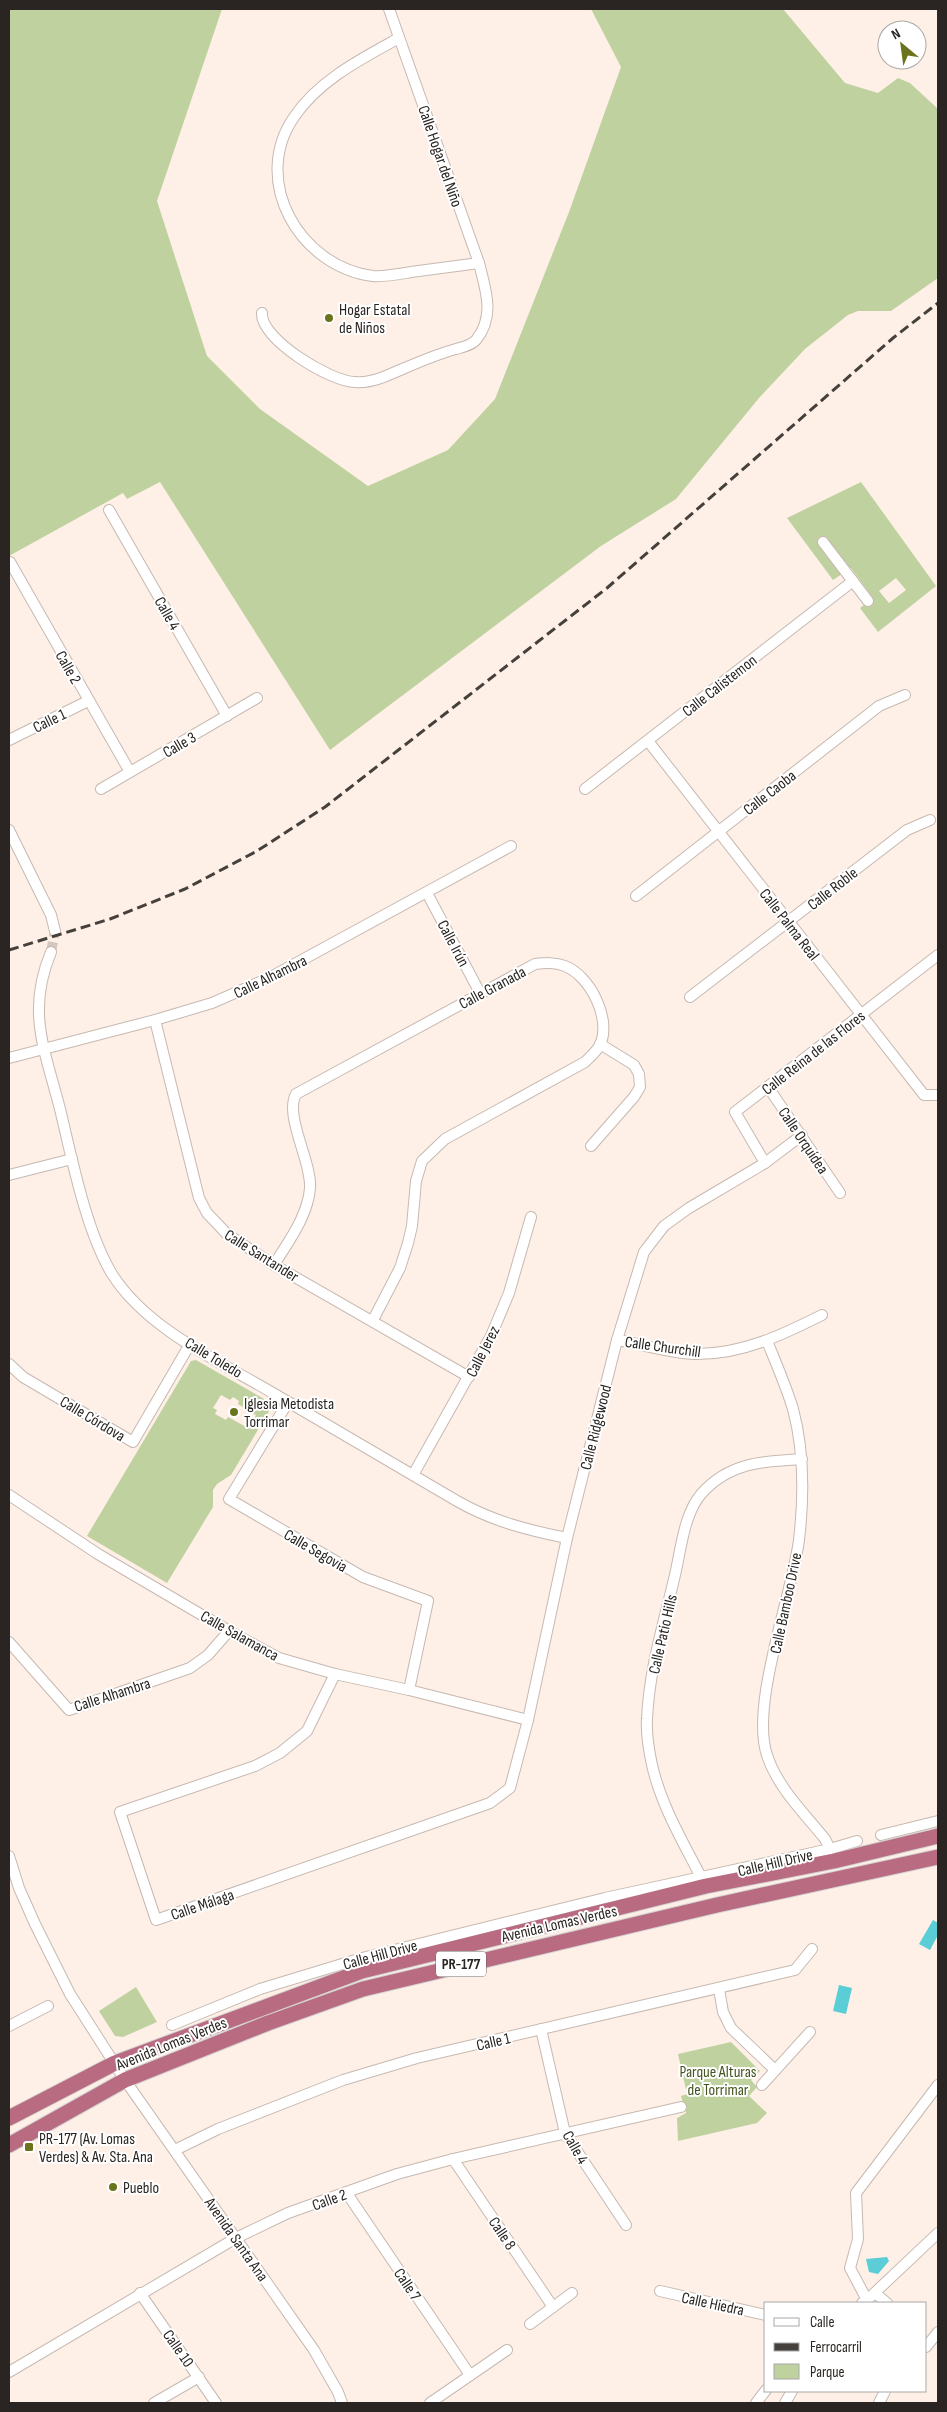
<svg xmlns="http://www.w3.org/2000/svg" width="947" height="2412" font-family="'Sofia Sans Condensed',sans-serif">
<rect width="100%" height="100%" fill="#fef0e7"/>
<!-- green -->
<g fill="#c0d1a0" fill-rule="evenodd">
<path d="M9,9H222L157,201L207,356L260,409L368,486L448,450L495,399L569,212L621,67L591,9H783L845,83L878,93L898,78L910,83L938,109V278L891,311H858L848,315L805,349L759,398L676,499L601,546L330,750L160,482L127,499L123,493L9,556Z"/>
<path d="M861,482L936,586L878,632L860,608L873,598L851,568L833,580L787,518ZM896,578L906,590L889,603L879,591Z"/>
<path d="M196,1360L266,1400L271,1408L231,1475L217,1484L213,1490V1507L167,1583L87,1536L191,1361ZM221,1395L230,1400L233,1397L239,1401L238,1404L256,1415L248,1428L228,1417L226,1420L215,1414L217,1410L213,1408Z"/>
<path d="M136,1987L157,2022L123,2037L115,2036L99,2011Z"/>
<path d="M731,2042L760,2071L751,2080L757,2087L749,2096L767,2113L757,2123L678,2141L677,2118L686,2113L681,2096L687,2094L678,2054Z"/>
</g>
<!-- water -->
<g fill="#5acdd6">
<path d="M933,1920L938,1923V1935L930,1950L919,1944Z"/>
<path d="M839,1985L852,1988L846,2014L833,2011Z"/>
<path d="M887,2257L889,2261L878,2274L869,2272L866,2259Z"/>
</g>
<g fill="none" stroke-linecap="round" stroke-linejoin="round">
<!-- minor-tunnel -->
<path stroke="#d4c7c0" stroke-width="10" stroke-dasharray="10 5" stroke-linecap="butt" d="M51,952L55,931"/>
<defs>
<g id="minor">
<path d="M399,38C361,59 319,80 294,117C250,181 300,267 373,276C385,277 399,274 411,272C433,269 456,266 479,263"/>
<path d="M262,313C260,339 331,382 355,382C364,383 372,381 381,378C406,368 430,356 456,349C463,347 472,345 476,340C496,316 485,288 479,263L389,9"/>
<path d="M109,510L227,716"/>
<path d="M823,542L868,601"/>
<path d="M10,562L130,772"/>
<path d="M9,740L88,701"/>
<path d="M648,741L924,1095H938"/>
<path d="M101,789L257,698"/>
<path d="M585,789L853,581"/>
<path d="M9,830L51,915L55,931"/>
<path d="M427,893L480,993"/>
<path d="M636,896L879,706L905,695"/>
<path d="M51,952C26,1012 45,1050 60,1109C72,1159 86,1231 112,1274C147,1330 223,1363 278,1396C338,1431 397,1466 457,1501C492,1521 527,1530 567,1538"/>
<path d="M690,997L907,830L930,820"/>
<path d="M155,1020L199,1198L207,1213L227,1234L274,1265L469,1377"/>
<path d="M9,1058L155,1020L212,1003L269,978L511,846"/>
<path d="M768,1087L840,1193"/>
<path d="M591,1146L634,1097L640,1087L639,1074L634,1065L600,1044"/>
<path d="M765,1163L735,1112L938,955"/>
<path d="M9,1175L72,1159"/>
<path d="M274,1265C288,1242 308,1216 310,1188C312,1162 284,1116 296,1094L535,964C545,963 555,962 565,966C590,976 612,1019 600,1045C597,1051 590,1057 585,1062L445,1139L422,1161L416,1181L412,1226L408,1243L400,1268L373,1320"/>
<path d="M617,1340C641,1344 674,1354 697,1354C743,1354 782,1335 822,1315"/>
<path d="M767,1341C776,1363 786,1386 793,1409C804,1450 804,1497 799,1540C792,1595 750,1705 767,1755C777,1787 805,1814 825,1839L830,1849"/>
<path d="M9,1364L23,1377L133,1442L190,1344"/>
<path d="M288,1402L229,1499L363,1577L428,1601L409,1690"/>
<path d="M413,1475L491,1336L509,1293L531,1217"/>
<path d="M9,1495L98,1554L229,1631L279,1658L335,1674L409,1690L528,1720"/>
<path d="M9,1642L69,1710L190,1668L208,1655L229,1631"/>
<path d="M335,1674L307,1731L280,1753L255,1766L120,1812L156,1920L490,1803L510,1788L528,1720L567,1538L617,1340L644,1252L664,1226L689,1208L765,1163L802,1135"/>
<path d="M881,1835L938,1821"/>
<path d="M9,1856L19,1888L35,1924L70,1994L125,2080L314,2350L338,2392L342,2403"/>
<path d="M702,1879C683,1842 661,1805 652,1765C649,1751 646,1734 647,1719C649,1670 664,1622 675,1575C681,1549 684,1513 702,1493C730,1462 764,1461 802,1459"/>
<path d="M719,1989L723,2012L731,2028L775,2070"/>
<path d="M172,2025L260,1989L362,1958L605,1898L830,1849L857,1841"/>
<path d="M9,2026L48,2006"/>
<path d="M541,2029L565,2133L626,2225"/>
<path d="M762,2085L810,2032"/>
<path d="M175,2150L218,2129L343,2080L417,2058L795,1970L812,1949"/>
<path d="M453,2159L553,2307"/>
<path d="M346,2192L470,2375"/>
<path d="M660,2291L766,2315"/>
<path d="M140,2293L216,2403"/>
<path d="M875,2293L887,2303"/>
<path d="M862,2303L867,2300L938,2233"/>
<path d="M865,2303L867,2300L850,2268L858,2239L856,2193L938,2085"/>
<path d="M530,2324L572,2293"/>
<path d="M926,2347L938,2332"/>
<path d="M9,2372L236,2238L288,2213L397,2174L453,2159L681,2107"/>
<path d="M154,2403L199,2377"/>
<path d="M430,2403L507,2350"/>
<path d="M756,2403L766,2390"/>
<path d="M785,2403L792,2391"/>
<path d="M879,2403L885,2391"/>
</g>
<g id="highway">
<path d="M9,2118L115,2063L362,1971L706,1886L834,1861L938,1836"/>
<path d="M9,2145L125,2080L268,2023L363,1989L717,1905L938,1857"/>
</g>
</defs>
<!-- minor casing -->
<use href="#minor" stroke="#c6b9b1" stroke-width="12"/>
<!-- highway casing -->
<use href="#highway" stroke="#d4d3d3" stroke-width="17"/>
<!-- minor -->
<use href="#minor" stroke="#fff" stroke-width="10"/>
<!-- highway -->
<use href="#highway" stroke="#b96c81" stroke-width="15"/>
<!-- rail -->
<path stroke="#46403c" stroke-width="3" stroke-dasharray="10 5" stroke-linecap="butt" d="M9,950L110,919L185,889L257,851L325,807L607,588L893,338L938,303"/>
</g>
<!-- markers -->
<g fill="#6b731c" stroke="#fff" stroke-width="2">
<circle cx="329" cy="318" r="5"/>
<circle cx="234" cy="1412" r="5"/>
<rect x="24" y="2142" width="10" height="10" rx="2.5"/>
<circle cx="113" cy="2187" r="5"/>
</g>
<g text-anchor="middle" stroke-width="4" stroke-linejoin="round" paint-order="stroke">
<!-- shield labels -->
<rect fill="#fff" stroke="#6a6664" stroke-width="1" x="436" y="1951.5" width="50" height="25" rx="4"/>
<g font-size="15" font-weight="bold" fill="#2a2522">
<text x="461" y="1969">PR-177</text>
</g>
<!-- street labels -->
<g font-size="16" fill="#2a2522" stroke="#fff">
<text transform="translate(441 156) rotate(71)" y="6">Calle Hogar del Niño</text>
<text transform="translate(168 613) rotate(60)" y="6">Calle 4</text>
<text transform="translate(69 667) rotate(60)" y="6">Calle 2</text>
<text transform="translate(719 685) rotate(-38)" y="6">Calle Calistemon</text>
<text transform="translate(49 720) rotate(-26)" y="6">Calle 1</text>
<text transform="translate(179 744) rotate(-30)" y="6">Calle 3</text>
<text transform="translate(769 792) rotate(-38)" y="6">Calle Caoba</text>
<text transform="translate(832 888) rotate(-38)" y="6">Calle Roble</text>
<text transform="translate(790 924) rotate(52)" y="6">Calle Palma Real</text>
<text transform="translate(454 943) rotate(62)" y="6">Calle Irún</text>
<text transform="translate(270 976) rotate(-26)" y="6">Calle Alhambra</text>
<text transform="translate(492 987) rotate(-28)" y="6">Calle Granada</text>
<text transform="translate(813 1052) rotate(-38)" y="6">Calle Reina de las Flores</text>
<text transform="translate(804 1140) rotate(56)" y="6">Calle Orquídea</text>
<text transform="translate(262 1255) rotate(32)" y="6">Calle Santander</text>
<text transform="translate(663 1346) rotate(8)" y="6">Calle Churchill</text>
<text transform="translate(482 1351) rotate(-63)" y="6">Calle Jerez</text>
<text transform="translate(214 1357) rotate(31)" y="6">Calle Toledo</text>
<text transform="translate(93 1418) rotate(31)" y="6">Calle Córdova</text>
<text transform="translate(595 1427) rotate(-76)" y="6">Calle Ridgewood</text>
<text transform="translate(316 1550) rotate(30)" y="6">Calle Segovia</text>
<text transform="translate(785 1603) rotate(-78)" y="6">Calle Bamboo Drive</text>
<text transform="translate(662 1634) rotate(-77)" y="6">Calle Patio Hills</text>
<text transform="translate(240 1635) rotate(29)" y="6">Calle Salamanca</text>
<text transform="translate(112 1694) rotate(-18)" y="6">Calle Alhambra</text>
<text transform="translate(775 1862) rotate(-13)" y="6">Calle Hill Drive</text>
<text transform="translate(202 1904) rotate(-19)" y="6">Calle Málaga</text>
<text transform="translate(559 1923) rotate(-13)" y="6">Avenida Lomas Verdes</text>
<text transform="translate(380 1954) rotate(-15)" y="6">Calle Hill Drive</text>
<text transform="translate(493 2041) rotate(-13)" y="6">Calle 1</text>
<text transform="translate(171 2043) rotate(-22)" y="6">Avenida Lomas Verdes</text>
<text transform="translate(576 2147) rotate(60)" y="6">Calle 4</text>
<text transform="translate(329 2199) rotate(-20)" y="6">Calle 2</text>
<text transform="translate(503 2233) rotate(56)" y="6">Calle 8</text>
<text transform="translate(237 2239) rotate(55)" y="6">Avenida Santa Ana</text>
<text transform="translate(408 2284) rotate(56)" y="6">Calle 7</text>
<text transform="translate(713 2303) rotate(12)" y="6">Calle Hiedra</text>
<text transform="translate(179 2348) rotate(55)" y="6">Calle 10</text>
</g>
<!-- poi labels -->
<g font-size="16" fill="#2a2522" stroke="#fff" text-anchor="start">
<text x="339" y="315">Hogar Estatal<tspan x="339" dy="18">de Niños</tspan></text>
<text x="244" y="1409">Iglesia Metodista<tspan x="244" dy="18">Torrimar</tspan></text>
<text x="39" y="2144">PR-177 (Av. Lomas<tspan x="39" dy="18">Verdes) &amp; Av. Sta. Ana</tspan></text>
<text x="123" y="2193">Pueblo</text>
</g>
<!-- park labels -->
<g font-size="16" fill="#44541e" stroke="#fff">
<text x="718" y="2077">Parque Alturas<tspan x="718" dy="18">de Torrimar</tspan></text>
</g>
</g>
<!-- border -->
<rect width="947" height="2412" fill="none" stroke="#2a2522" stroke-width="20"/>
<!-- legend -->
<rect x="764" y="2302" width="162" height="90" fill="#ffffff" stroke="#aaa8a7"/>
<rect x="774" y="2318" width="25" height="8" fill="#ffffff" stroke="#aaa8a7"/>
<text x="810" y="2327" font-size="15" fill="#2a2522">Calle</text>
<rect x="774" y="2343" width="25" height="8" fill="#46403c" stroke="#aaa8a7"/>
<text x="810" y="2352" font-size="15" fill="#2a2522">Ferrocarril</text>
<rect x="774" y="2364" width="25" height="15" fill="#c0d1a0" stroke="#aaa8a7"/>
<text x="810" y="2377" font-size="15" fill="#2a2522">Parque</text>
<!-- north arrow -->
<g transform="translate(902 45) rotate(331)"><circle r="24" fill="#ffffff" stroke="#aaa8a7"/>
<path d="M0-4L9 19L0 12L-9 19Z" fill="#6b731c"/>
<text y="-8" font-size="14" font-weight="bold" text-anchor="middle" fill="#2a2522">N</text>
</g>
</svg>
